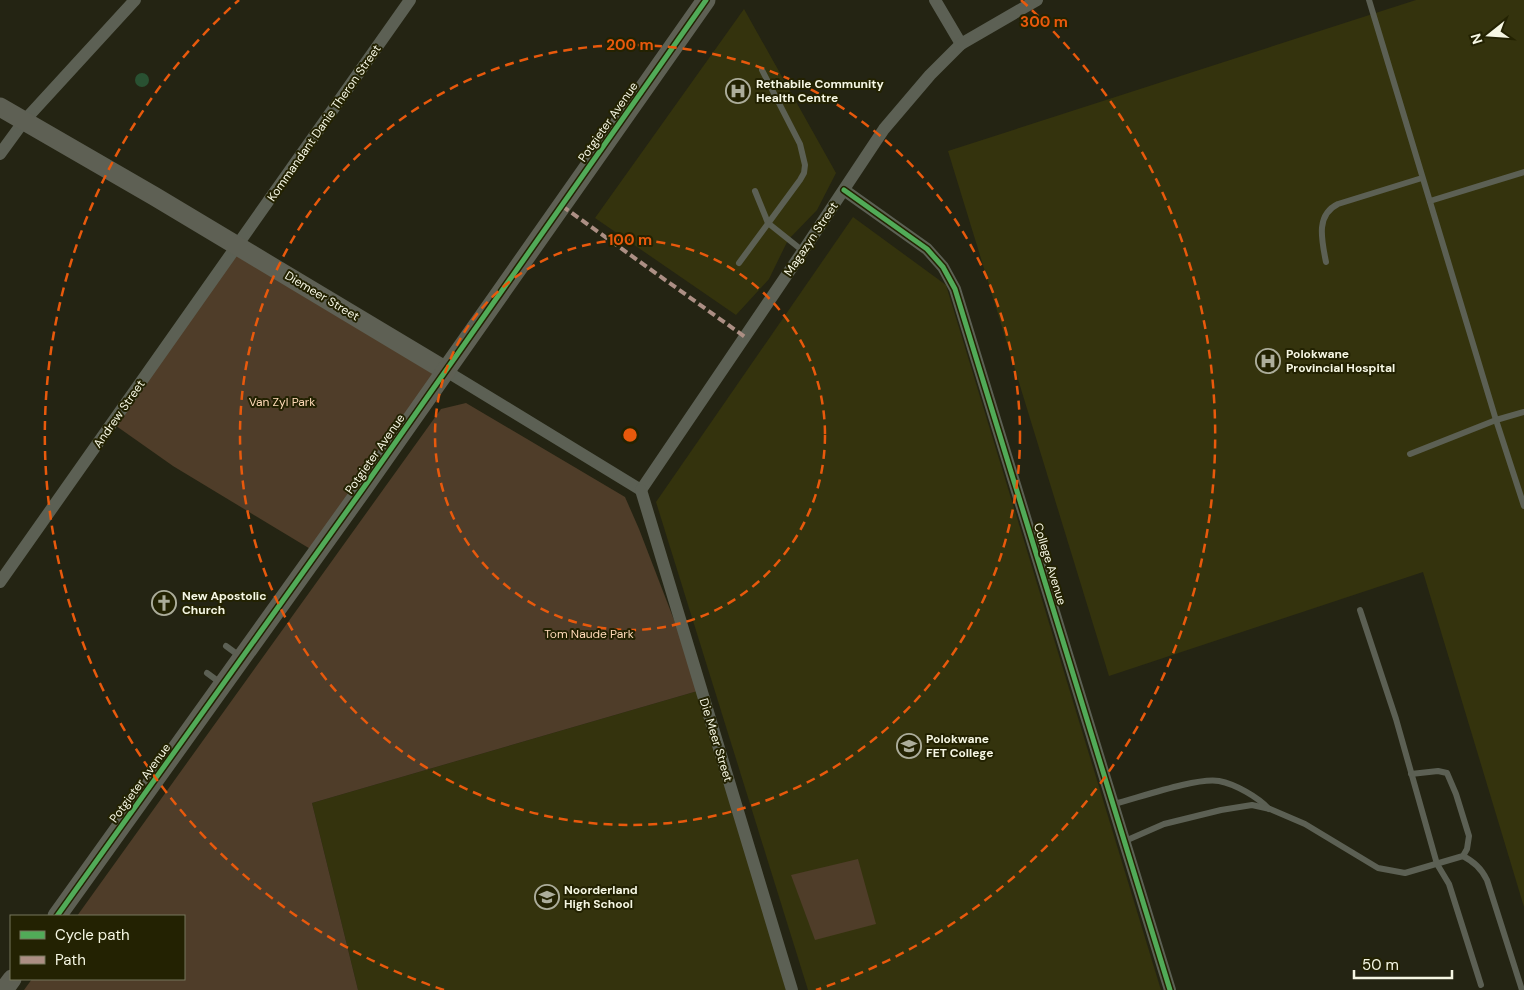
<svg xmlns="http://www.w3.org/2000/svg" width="1524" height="990" font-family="'DM Sans',sans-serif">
<rect width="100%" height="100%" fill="#242413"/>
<!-- built -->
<g fill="#34330d">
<path d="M1416,0H1524V907L1423,572L1109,676L948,151Z"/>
<path d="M744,9L836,173L817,210L788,240L769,279L736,315L595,218Z"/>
<path d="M853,217L946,285L1161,990H808L656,502Z"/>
<path d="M701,690L786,990H358L312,803Z"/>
</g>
<!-- green -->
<g fill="#4f3d29">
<path d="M237,246L446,371L317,553L173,466L112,423Z"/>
<path d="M466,403L625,497L639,529L701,690L312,803L358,990H24L32,979H184V916H77L441,409Z"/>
<path d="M858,859L876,924L815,940L791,875Z"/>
</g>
<!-- water -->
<circle fill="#295132" cx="142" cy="80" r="7"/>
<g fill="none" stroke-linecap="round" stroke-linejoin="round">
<!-- lane -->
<g stroke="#5c6054" stroke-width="6">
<path d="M1369,0L1496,420L1524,506"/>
<path d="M755,191L768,223L803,251"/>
<path d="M1430,201L1524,172"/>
<path d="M1326,262C1322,241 1315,215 1338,204L1422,178"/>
<path d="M739,263L800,180L804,173L805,165L800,144L762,70"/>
<path d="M1410,454L1496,420L1524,412"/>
<path d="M1360,610L1396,719L1437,864L1449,884L1481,985"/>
<path d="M226,646L241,657"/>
<path d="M207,673L222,684"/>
<path d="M1114,804C1138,798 1197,777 1219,781C1235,784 1258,797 1269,809"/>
<path d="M1125,841L1164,824L1221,810L1252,805L1270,809L1305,824L1378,868L1405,873L1463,856L1467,849L1469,836L1456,794L1447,773L1438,771L1411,774"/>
<path d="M1463,856C1474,862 1481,868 1487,880L1522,990"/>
</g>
<!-- street -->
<g stroke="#5c6054" stroke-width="12">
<path d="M935,0L961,44"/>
<path d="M0,154L24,121L135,0"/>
<path d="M844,190L927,249L943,267L955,289L1170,990"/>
<path d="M446,371L641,490"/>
<path d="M641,490L803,251L884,129L930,75L961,44L1037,0"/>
<path d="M641,490L792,990"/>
<path d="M0,582L410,0"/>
</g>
<!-- secondary -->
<g stroke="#5e6054" stroke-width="19">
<path d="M0,107L154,196L446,371"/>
<path d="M57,916L362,490L706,0"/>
<path d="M4,990L12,979"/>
</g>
<!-- quiet -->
<path stroke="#ac8f84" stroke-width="4" stroke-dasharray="8 4" stroke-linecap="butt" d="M562,206L745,337"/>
<defs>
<g id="cycleway">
<path d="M844,190L927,249L943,267L955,289L1170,990"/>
<path d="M57,916L362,490L706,0"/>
</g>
</defs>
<!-- cycleway casing -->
<use href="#cycleway" stroke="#232202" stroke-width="8"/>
<!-- cycleway -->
<use href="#cycleway" stroke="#51ab58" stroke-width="5"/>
</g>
<!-- distance rings -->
<g fill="none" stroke="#e8590c" stroke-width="2.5" stroke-dasharray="9 6">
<circle cx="630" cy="435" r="195"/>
<circle cx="630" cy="435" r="390"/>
<path d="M444 990A585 585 0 0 1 239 0M1021 0A585 585 0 0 1 816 990"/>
</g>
<!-- icons -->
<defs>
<symbol id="hospital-ring" viewBox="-11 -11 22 22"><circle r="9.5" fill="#232202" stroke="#acad9b" stroke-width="1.5"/><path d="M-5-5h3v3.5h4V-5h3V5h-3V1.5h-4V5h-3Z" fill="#acad9b"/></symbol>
<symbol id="church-ring" viewBox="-11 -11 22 22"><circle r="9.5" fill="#232202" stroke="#acad9b" stroke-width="1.5"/><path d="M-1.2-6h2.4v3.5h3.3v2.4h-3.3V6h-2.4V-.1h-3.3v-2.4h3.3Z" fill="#acad9b"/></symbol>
<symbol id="university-ring" viewBox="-11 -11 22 22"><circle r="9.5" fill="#232202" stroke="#acad9b" stroke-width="1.5"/><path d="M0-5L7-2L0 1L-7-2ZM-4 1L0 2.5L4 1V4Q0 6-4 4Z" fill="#acad9b"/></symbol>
<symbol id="school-ring" viewBox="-11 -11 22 22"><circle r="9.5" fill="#232202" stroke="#acad9b" stroke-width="1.5"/><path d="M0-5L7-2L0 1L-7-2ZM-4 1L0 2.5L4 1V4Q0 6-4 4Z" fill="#acad9b"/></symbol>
</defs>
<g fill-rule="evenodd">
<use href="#hospital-ring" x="724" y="77" width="28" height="28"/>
<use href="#hospital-ring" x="1254" y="347" width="28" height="28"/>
<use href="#church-ring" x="150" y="589" width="28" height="28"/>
<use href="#university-ring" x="895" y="732" width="28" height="28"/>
<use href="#school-ring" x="533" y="883" width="28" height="28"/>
</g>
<g text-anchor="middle" stroke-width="4" stroke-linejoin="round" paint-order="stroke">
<!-- poi labels -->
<g font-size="12" font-weight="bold" fill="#f6f7e4" stroke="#232202" text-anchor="start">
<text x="756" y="88">Rethabile Community<tspan x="756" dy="14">Health Centre</tspan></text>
<text x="1286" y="358">Polokwane<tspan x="1286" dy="14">Provincial Hospital</tspan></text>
<text x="182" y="600">New Apostolic<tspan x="182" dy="14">Church</tspan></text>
<text x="926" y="743">Polokwane<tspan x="926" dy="14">FET College</tspan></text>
<text x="564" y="894">Noorderland<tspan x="564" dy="14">High School</tspan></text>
</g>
<!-- street labels -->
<g font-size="12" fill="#f6f7e4" stroke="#232202">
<text transform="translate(608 122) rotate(-55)" y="4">Potgieter Avenue</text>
<text transform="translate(324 123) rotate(-55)" y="4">Kommandant Danie Theron Street</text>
<text transform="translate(811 239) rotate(-56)" y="4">Magazyn Street</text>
<text transform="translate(322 296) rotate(31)" y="4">Diemeer Street</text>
<text transform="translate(119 414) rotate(-55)" y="4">Andrew Street</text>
<text transform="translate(375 454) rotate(-55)" y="4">Potgieter Avenue</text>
<text transform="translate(1050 564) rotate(73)" y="4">College Avenue</text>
<text transform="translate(716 740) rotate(73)" y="4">Die Meer Street</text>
<text transform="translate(140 783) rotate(-54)" y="4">Potgieter Avenue</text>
</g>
<!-- park labels -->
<g font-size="12" fill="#ffdab8" stroke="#232202">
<text x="282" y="406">Van Zyl Park</text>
<text x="589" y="638">Tom Naude Park</text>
</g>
</g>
<circle cx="630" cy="435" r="8" fill="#e8590c" stroke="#232202" stroke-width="2.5"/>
<g font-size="15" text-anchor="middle" font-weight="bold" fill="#e8590c" stroke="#232202" stroke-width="4" stroke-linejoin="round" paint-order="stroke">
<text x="1044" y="27">300 m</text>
<text x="630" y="50">200 m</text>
<text x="630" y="245">100 m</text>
</g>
<!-- legend -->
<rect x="10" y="915" width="175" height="65" fill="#232202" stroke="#77775c"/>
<rect x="20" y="931" width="25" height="8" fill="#51ab58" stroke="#77775c"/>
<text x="55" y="940" font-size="15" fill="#f6f7e4">Cycle path</text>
<rect x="20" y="956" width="25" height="8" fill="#ac8f84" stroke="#77775c"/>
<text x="55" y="965" font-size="15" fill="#f6f7e4">Path</text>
<!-- north arrow -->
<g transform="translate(1489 35) rotate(253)" stroke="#232202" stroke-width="4" paint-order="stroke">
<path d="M0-4L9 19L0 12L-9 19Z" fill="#f6f7e4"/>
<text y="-8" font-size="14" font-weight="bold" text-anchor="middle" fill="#f6f7e4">N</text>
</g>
<!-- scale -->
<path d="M1354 970v8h98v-8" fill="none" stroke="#f6f7e4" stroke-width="2.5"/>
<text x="1362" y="970" font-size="15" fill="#f6f7e4" stroke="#232202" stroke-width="4" paint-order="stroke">50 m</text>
</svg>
